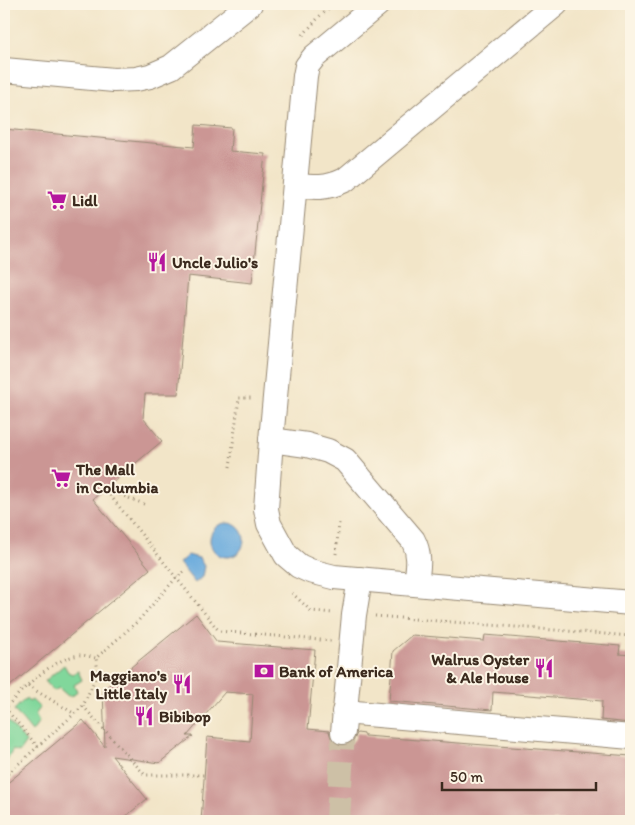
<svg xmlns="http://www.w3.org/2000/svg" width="635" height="825" font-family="Itim,sans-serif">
<rect width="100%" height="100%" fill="#fcf5e5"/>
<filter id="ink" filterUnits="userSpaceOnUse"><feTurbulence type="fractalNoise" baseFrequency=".02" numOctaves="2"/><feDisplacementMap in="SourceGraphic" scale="10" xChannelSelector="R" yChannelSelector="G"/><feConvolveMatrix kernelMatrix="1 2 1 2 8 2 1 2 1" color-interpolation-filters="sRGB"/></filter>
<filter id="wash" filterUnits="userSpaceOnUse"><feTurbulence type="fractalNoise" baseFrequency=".0096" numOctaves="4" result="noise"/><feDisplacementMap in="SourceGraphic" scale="20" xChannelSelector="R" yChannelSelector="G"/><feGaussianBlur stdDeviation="1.12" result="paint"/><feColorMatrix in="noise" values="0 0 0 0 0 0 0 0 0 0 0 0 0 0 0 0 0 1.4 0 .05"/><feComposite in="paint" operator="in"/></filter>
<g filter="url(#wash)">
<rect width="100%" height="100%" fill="#f2e5c8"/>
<!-- green -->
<g fill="#81d79b" stroke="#5e805c">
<path d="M64,665L68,672L72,674L78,671L82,680L74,685L77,691L74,695L68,696L59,688L54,691L45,681Z"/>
<path d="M26,698L29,702L32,700L40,708L35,715L39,722L32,732L14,710Z"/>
<path d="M7,720L26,742L19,752L13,750L6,761L4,760V725Z"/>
</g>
<!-- water -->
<g fill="#69aadd" stroke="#526a7e">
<circle cx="227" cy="540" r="17"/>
<path d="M188,555L199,558L204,566L202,577L195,583L179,563Z"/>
</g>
<g id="blocks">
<!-- building -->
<g fill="#cb9694">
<path d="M196,125L232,128L230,151L265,154L252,283L188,276L178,394H145L143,418L162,441L93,499L150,569L4,691V129L194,147Z"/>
<path d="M196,614L217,642L315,650L308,729L329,731L331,738L335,743L341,746L349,744L354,740L357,733L365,734V736L631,756V821H201L207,737L250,741L253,694L225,692L187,736H193L159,763L112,756L147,799L120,821H4V786L83,720L105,747L103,690Z"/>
<path d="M412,635L484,641L485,635L620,646L619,654L631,655V723L601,720L602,701L493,692L492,710L389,701L393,651Z"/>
</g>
</g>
</g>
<g filter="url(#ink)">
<use href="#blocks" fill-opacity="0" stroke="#968873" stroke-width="1"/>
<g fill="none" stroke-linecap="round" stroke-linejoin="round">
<!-- minor-tunnel -->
<path stroke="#cdc0a6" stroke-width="24" stroke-dasharray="24 12" stroke-linecap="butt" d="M338,821L343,732"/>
<defs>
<g id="minor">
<path d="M378,4L314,57L307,66L305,76L271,440L266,509L269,524L286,555L299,566L310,571L334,577L631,603"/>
<path d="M4,70L114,80L136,79L150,76L171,67L250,4"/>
<path d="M295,185C315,188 326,189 345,180L556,4"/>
<path d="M271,440L307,445L328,451L345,460L413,540C421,555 418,568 416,584"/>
<path d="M344,712L631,737"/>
<path d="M343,732L354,615L360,579"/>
</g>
</defs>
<!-- minor casing -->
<use href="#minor" stroke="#968873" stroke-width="26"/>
<!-- path -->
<g stroke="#968873" stroke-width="3" stroke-dasharray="1 4" stroke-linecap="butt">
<path d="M303,35L320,16L335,4"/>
<path d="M230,467L239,398H252"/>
<path d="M144,504L105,489L219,631L331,641"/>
<path d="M336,554L339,523"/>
<path d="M292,593L311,611L334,613"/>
<path d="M375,616L631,636"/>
<path d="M28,686L75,714"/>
<path d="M83,706L145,775H204"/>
<path d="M5,708L38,747"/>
<path d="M4,710C21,690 52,658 80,655C85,655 91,657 96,658"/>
<path d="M4,777L83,706L98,672L96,658L138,621L176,578L185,571"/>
</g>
<!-- minor -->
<use href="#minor" stroke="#fff" stroke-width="24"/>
</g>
</g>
<!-- icons -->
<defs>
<symbol id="supermarket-bare" viewBox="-9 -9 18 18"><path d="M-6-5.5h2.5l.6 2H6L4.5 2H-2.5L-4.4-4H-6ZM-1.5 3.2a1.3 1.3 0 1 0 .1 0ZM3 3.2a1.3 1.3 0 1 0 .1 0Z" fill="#b5179e" stroke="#fcf5e5" stroke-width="2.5" paint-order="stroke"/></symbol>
<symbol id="restaurant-bare" viewBox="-9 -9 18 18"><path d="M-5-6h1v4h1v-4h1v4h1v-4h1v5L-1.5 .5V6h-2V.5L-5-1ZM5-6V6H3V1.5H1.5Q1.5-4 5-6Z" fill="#b5179e" stroke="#fcf5e5" stroke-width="2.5" paint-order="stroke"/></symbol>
<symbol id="bank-bare" viewBox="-9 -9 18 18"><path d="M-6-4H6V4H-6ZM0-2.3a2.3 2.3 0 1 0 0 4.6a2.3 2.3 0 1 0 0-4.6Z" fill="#b5179e" stroke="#fcf5e5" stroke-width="2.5" paint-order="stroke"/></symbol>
</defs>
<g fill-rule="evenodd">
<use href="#supermarket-bare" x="43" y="186" width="28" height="28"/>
<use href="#restaurant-bare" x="143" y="248" width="28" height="28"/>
<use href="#supermarket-bare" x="47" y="464" width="28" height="28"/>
<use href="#restaurant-bare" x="530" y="654" width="28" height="28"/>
<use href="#bank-bare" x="250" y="657" width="28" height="28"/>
<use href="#restaurant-bare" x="168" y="670" width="28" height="28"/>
<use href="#restaurant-bare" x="130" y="702" width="28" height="28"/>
</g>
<g text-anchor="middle" stroke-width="4" stroke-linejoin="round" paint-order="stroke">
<!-- poi labels -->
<g font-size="16" font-weight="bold" fill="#3b2a1e" stroke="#fcf5e5" text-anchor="start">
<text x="72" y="206">Lidl</text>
<text x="172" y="268">Uncle Julio's</text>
<text x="76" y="475">The Mall<tspan x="76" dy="18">in Columbia</tspan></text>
<text x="529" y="665" text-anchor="end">Walrus Oyster<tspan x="529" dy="18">&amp; Ale House</tspan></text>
<text x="279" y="677">Bank of America</text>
<text x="167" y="681" text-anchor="end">Maggiano's<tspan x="167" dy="18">Little Italy</tspan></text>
<text x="159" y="722">Bibibop</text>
</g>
</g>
<!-- margin -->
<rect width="635" height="825" fill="none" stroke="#fcf5e5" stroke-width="20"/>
<!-- scale -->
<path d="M442 782v8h154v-8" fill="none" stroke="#3b2a1e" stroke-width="2.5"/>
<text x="450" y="782" font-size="15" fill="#3b2a1e" stroke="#fcf5e5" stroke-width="4" paint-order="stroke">50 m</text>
</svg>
